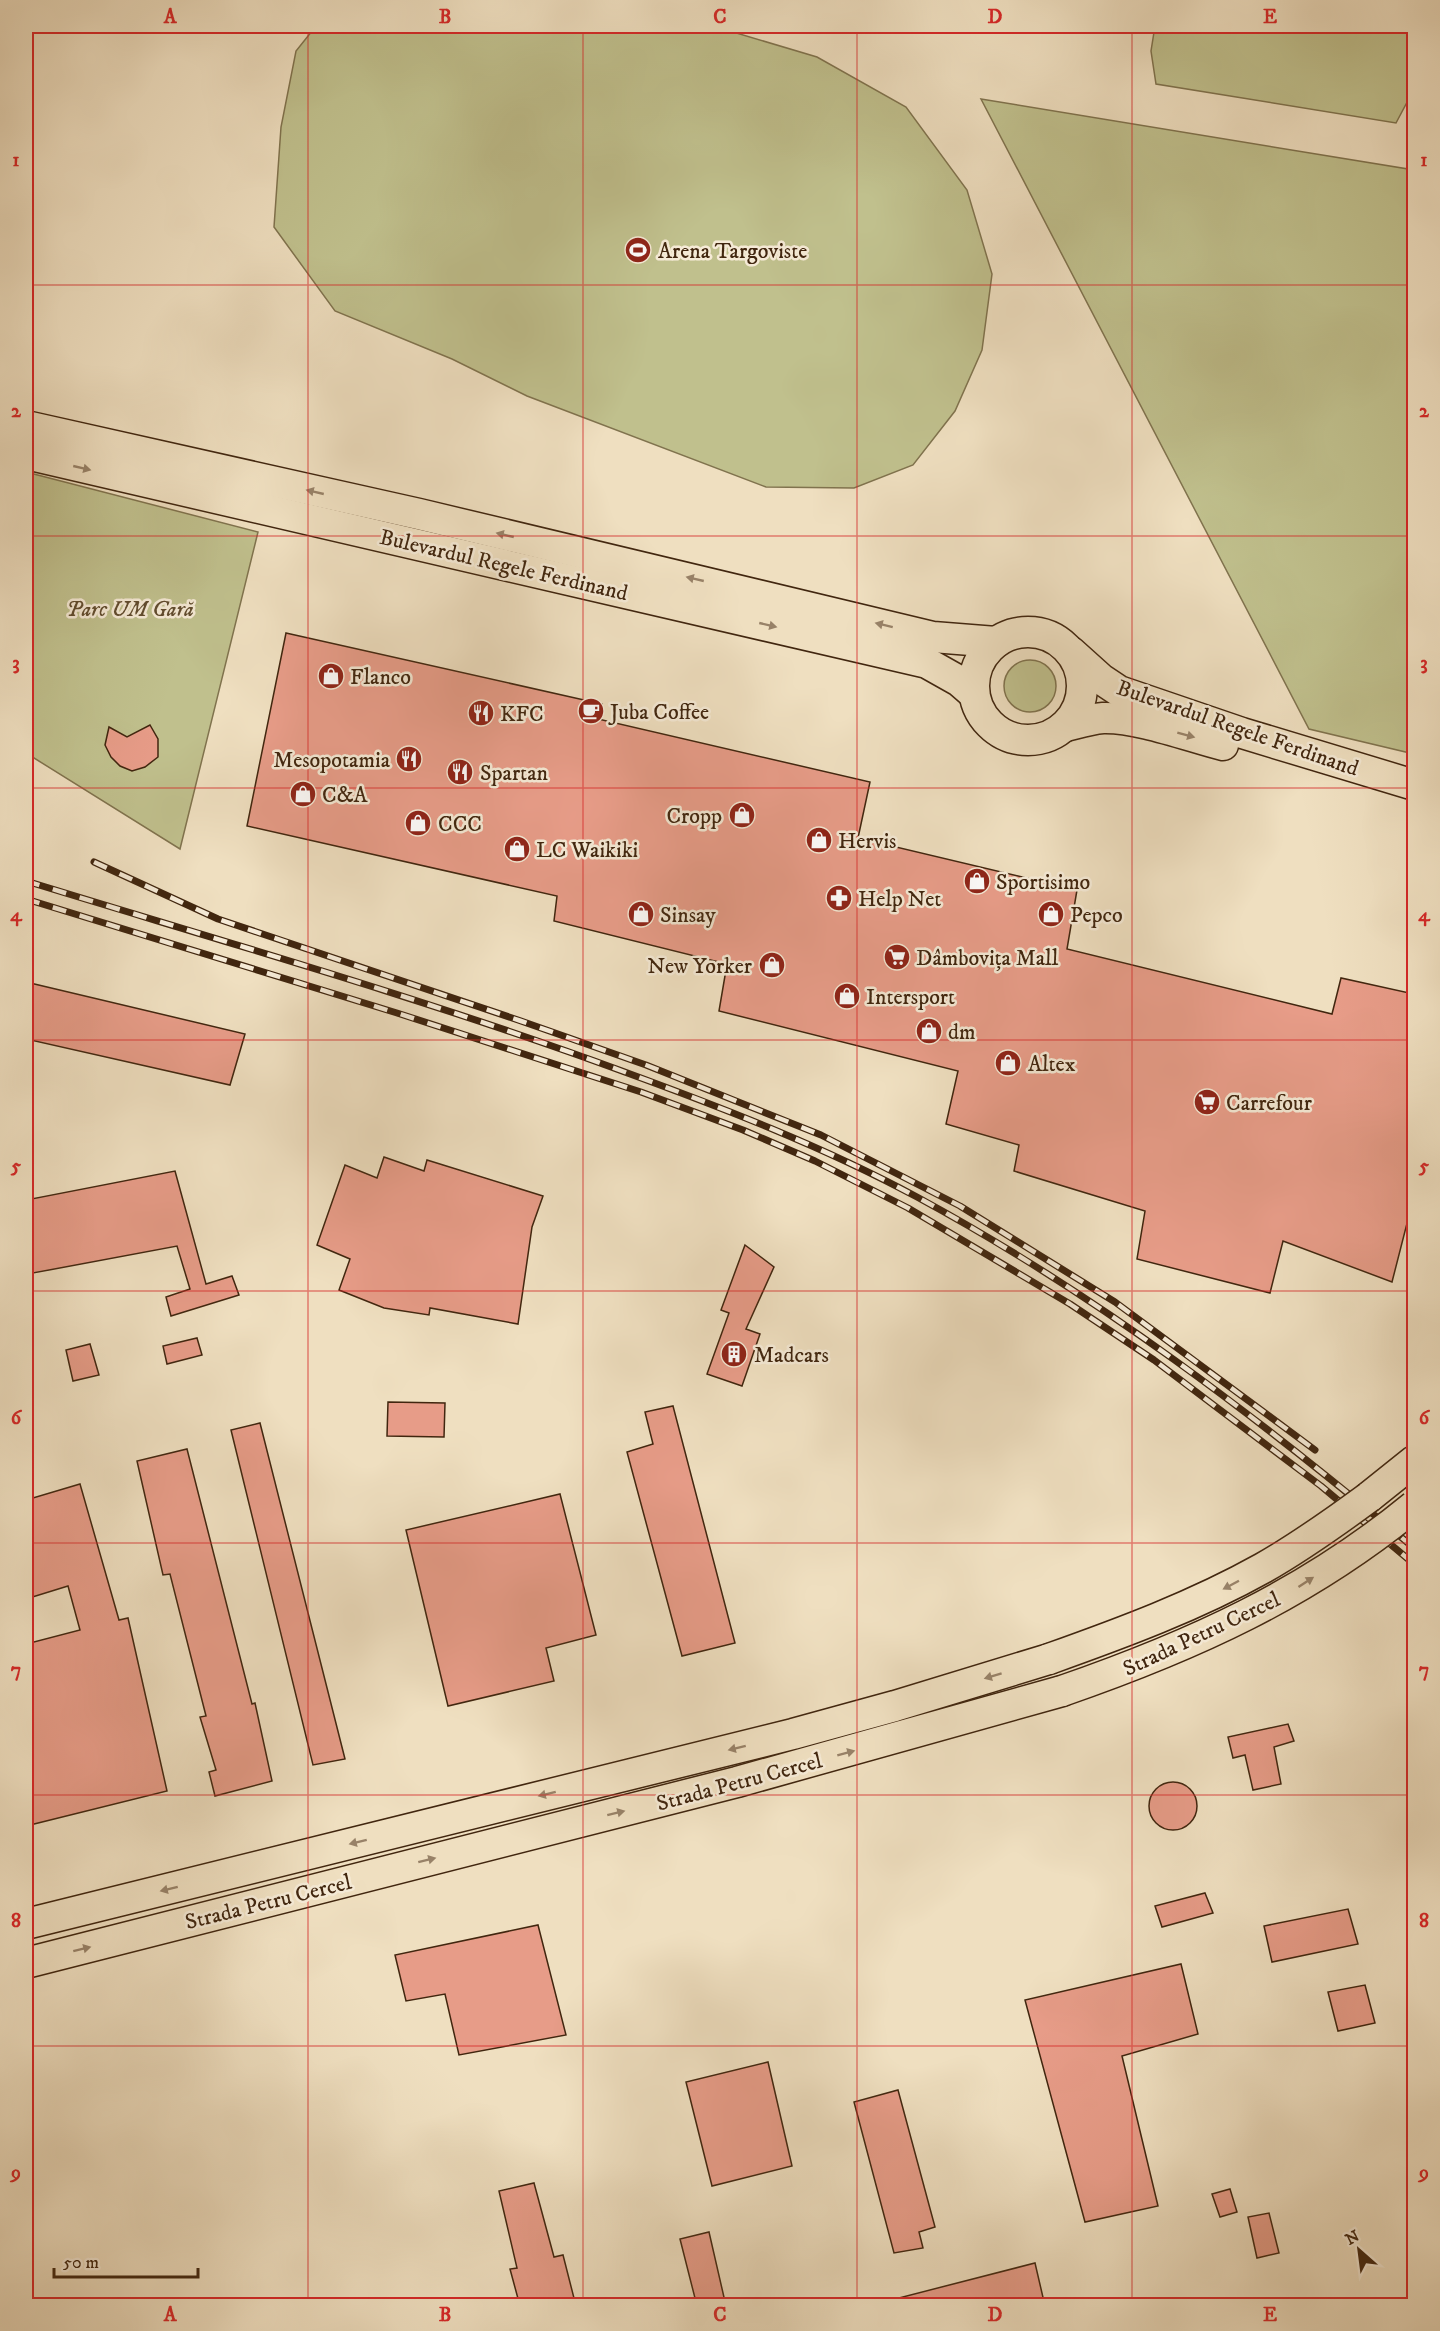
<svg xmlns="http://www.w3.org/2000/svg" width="1440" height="2331" font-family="'IM FELL DW Pica',serif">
<rect width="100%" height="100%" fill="#efdfc0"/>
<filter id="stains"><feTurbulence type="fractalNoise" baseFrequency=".00333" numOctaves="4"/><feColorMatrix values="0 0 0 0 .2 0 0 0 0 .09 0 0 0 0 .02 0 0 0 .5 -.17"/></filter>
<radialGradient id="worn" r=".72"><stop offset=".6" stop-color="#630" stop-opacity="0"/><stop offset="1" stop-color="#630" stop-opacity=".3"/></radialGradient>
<!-- green -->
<g fill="#c0c08d" stroke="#80734e" stroke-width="1.5">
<path d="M316,26H713L817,57L906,107L967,190L992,274L982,350L955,411L913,465L854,488L766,487L527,396L452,359L335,311L274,227L281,127L296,51Z"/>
<path d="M1155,26H1414V89L1396,123L1156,84L1151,51Z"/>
<path d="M981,99L1414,170V754L1309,729Z"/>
<path d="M26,472L258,532L180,849L26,753Z"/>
<circle cx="1030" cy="686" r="26"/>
</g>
<!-- building -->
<g fill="#e79c88" stroke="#41260f" stroke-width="1.5">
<path d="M286,633L602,704L598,719L870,782L858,838L1077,890L1067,949L1332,1014L1341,978L1414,994V1196L1392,1282L1283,1241L1270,1293L1137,1259L1145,1211L1014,1171L1019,1145L946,1124L958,1071L719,1011L727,964L554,921L557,896L247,826Z"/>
<path d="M150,725L158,739V757L145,767L132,771L120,766L111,757L105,745L109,727L127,737Z"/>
<path d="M26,982L245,1034L230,1085L26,1039Z"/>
<path d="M384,1157L424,1171L427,1160L543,1196L532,1227L518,1324L430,1308L429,1315L384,1308L339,1290L350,1259L317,1245L345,1165L377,1178Z"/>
<path d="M175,1171L206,1284L232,1276L239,1295L171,1316L166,1297L190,1289L177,1246L33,1273L26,1237V1200Z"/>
<path d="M745,1245L774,1267L746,1329L760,1334L742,1386L707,1374L729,1313L721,1310Z"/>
<path d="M197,1338L202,1355L167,1364L163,1346Z"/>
<path d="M90,1344L99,1375L73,1381L66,1350Z"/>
<path d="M388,1402L445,1403L444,1437L387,1436Z"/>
<path d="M673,1406L735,1643L682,1656L627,1452L653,1444L645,1412Z"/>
<path d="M260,1423L345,1759L313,1765L231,1430Z"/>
<path d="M187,1449L252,1704L255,1703L272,1781L215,1796L209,1772L216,1770L200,1717L206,1716L170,1574L163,1575L137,1461Z"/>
<path d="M80,1484L119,1620L128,1618L167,1791L26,1826V1644L80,1630L68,1586L26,1599V1500Z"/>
<path d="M560,1494L596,1635L546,1648L554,1681L448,1706L406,1530Z"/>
<path d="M1288,1724L1294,1741L1274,1747L1281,1784L1253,1790L1245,1755L1233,1758L1228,1737Z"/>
<circle cx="1173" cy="1806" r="24"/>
<path d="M1205,1893L1213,1913L1162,1927L1155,1906Z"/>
<path d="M1348,1909L1358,1944L1272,1962L1264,1926Z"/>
<path d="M538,1925L566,2035L459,2055L445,1994L406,2001L395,1955Z"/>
<path d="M1181,1964L1198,2034L1122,2056L1158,2206L1085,2222L1025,2000Z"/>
<path d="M1365,1985L1375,2023L1338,2031L1328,1992Z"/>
<path d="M768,2062L792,2166L712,2186L686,2082Z"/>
<path d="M898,2090L935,2227L919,2232L923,2248L894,2253L854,2102Z"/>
<path d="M534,2183L554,2257L563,2255L576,2306H520L510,2269L517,2268L499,2191Z"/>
<path d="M1230,2189L1237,2212L1220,2217L1212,2194Z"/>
<path d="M1269,2213L1279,2253L1257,2258L1248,2217Z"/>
<path d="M709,2232L726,2306H697L680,2239Z"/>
<path d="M1035,2263L1045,2306H892L891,2300Z"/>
</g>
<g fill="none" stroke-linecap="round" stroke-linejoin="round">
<defs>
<g id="major">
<path d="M26,426L419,514L933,637L996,642"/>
<path d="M26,454L927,663L959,681L974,694"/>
<circle cx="1028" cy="686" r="54"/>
<path d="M1071,652L1101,679L1119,691L1242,733L1414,785"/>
<path d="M1066,726C1078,723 1090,719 1103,718C1138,717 1188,736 1223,745"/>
<path d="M1369,1497L1414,1461"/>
<path d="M26,1924L793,1734L895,1706L1049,1659"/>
<path d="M26,1963L737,1782L1062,1691"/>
</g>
</defs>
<!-- major casing -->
<use href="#major" stroke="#41260f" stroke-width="33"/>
<!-- major -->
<use href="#major" stroke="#efdfc0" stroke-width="30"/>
<defs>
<g id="rail">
<path d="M94,862L218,919L521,1021L646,1065L821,1135L960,1206L1115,1302L1315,1450"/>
<path d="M26,881C225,942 426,999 622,1071C723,1108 822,1146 917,1197C1096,1294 1258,1417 1414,1548"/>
<path d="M26,899L397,1013L641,1092L743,1130L815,1161L908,1208L1070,1304L1154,1360L1321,1486L1414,1564"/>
</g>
</defs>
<!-- rail casing -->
<use href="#rail" stroke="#41260f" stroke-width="7"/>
<!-- rail -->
<use href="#rail" stroke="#f5ead6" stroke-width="4.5" stroke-dasharray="14" stroke-linecap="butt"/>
<defs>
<g id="major-bridge">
<path d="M1049,1659C1122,1633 1195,1606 1263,1568C1300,1547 1335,1522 1369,1497"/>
<path d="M1062,1691C1192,1646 1307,1594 1414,1506"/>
</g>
</defs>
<!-- major-bridge casing -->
<use href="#major-bridge" stroke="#41260f" stroke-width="33" stroke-linecap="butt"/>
<!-- major-bridge -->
<use href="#major-bridge" stroke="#efdfc0" stroke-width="30"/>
</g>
<!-- one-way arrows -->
<defs><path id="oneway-solid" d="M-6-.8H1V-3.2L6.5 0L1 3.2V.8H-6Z" transform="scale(1.5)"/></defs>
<g fill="#988268">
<use href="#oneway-solid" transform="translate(82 468) rotate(13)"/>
<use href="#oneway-solid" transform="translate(315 492) rotate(-167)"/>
<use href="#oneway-solid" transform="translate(505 535) rotate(-167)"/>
<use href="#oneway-solid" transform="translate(695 579) rotate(-167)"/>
<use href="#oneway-solid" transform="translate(768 625) rotate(13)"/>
<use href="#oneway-solid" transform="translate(884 625) rotate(-166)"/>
<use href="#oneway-solid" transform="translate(1186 735) rotate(15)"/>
<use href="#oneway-solid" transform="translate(1306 1582) rotate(-33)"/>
<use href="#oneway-solid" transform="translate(1231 1585) rotate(152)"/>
<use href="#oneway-solid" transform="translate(993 1676) rotate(163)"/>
<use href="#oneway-solid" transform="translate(737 1748) rotate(166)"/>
<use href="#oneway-solid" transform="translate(846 1753) rotate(-15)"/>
<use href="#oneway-solid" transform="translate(547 1794) rotate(166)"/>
<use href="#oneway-solid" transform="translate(616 1813) rotate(-14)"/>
<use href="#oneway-solid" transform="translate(358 1842) rotate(166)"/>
<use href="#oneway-solid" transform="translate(427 1860) rotate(-14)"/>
<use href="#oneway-solid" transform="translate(169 1889) rotate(166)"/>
<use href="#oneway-solid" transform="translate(82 1949) rotate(-14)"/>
</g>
<!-- grid -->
<path fill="none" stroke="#d62828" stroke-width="1.5" stroke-opacity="0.55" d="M308,26V2306M583,26V2306M857,26V2306M1132,26V2306M26,285H1414M26,536H1414M26,788H1414M26,1040H1414M26,1291H1414M26,1543H1414M26,1795H1414M26,2046H1414"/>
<!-- icons -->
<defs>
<symbol id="stadium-disc" viewBox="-11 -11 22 22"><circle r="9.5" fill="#8f2418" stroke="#f5ead6"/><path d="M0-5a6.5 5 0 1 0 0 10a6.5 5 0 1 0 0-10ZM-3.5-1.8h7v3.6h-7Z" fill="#fff"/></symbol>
<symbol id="shop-disc" viewBox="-11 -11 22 22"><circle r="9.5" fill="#8f2418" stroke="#f5ead6"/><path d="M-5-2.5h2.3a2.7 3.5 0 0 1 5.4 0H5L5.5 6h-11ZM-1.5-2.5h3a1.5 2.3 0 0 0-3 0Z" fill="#fff"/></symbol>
<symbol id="cafe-disc" viewBox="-11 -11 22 22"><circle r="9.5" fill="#8f2418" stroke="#f5ead6"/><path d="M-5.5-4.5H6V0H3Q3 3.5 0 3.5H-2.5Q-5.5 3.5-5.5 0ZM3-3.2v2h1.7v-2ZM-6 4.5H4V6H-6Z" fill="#fff"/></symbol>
<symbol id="restaurant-disc" viewBox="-11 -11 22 22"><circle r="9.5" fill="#8f2418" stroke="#f5ead6"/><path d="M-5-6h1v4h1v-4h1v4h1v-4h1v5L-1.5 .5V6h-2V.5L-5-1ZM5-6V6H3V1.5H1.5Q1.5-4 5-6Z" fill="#fff"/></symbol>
<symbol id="pharmacy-disc" viewBox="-11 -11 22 22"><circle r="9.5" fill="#8f2418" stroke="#f5ead6"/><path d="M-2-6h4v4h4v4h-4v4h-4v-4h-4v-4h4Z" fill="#fff"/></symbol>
<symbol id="supermarket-disc" viewBox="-11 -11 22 22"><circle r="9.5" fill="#8f2418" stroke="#f5ead6"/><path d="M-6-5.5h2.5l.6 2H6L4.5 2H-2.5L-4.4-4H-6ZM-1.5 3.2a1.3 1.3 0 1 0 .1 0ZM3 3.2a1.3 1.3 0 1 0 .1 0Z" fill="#fff"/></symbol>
<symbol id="building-disc" viewBox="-11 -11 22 22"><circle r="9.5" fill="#8f2418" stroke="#f5ead6"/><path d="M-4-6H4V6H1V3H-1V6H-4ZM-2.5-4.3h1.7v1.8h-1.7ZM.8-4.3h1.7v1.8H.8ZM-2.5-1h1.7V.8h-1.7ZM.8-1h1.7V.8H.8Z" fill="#fff"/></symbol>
</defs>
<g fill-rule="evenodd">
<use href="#stadium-disc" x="623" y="235" width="30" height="30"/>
<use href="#shop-disc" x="316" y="661" width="30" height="30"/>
<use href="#cafe-disc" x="576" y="696" width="30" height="30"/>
<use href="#restaurant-disc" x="466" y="698" width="30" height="30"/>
<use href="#restaurant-disc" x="394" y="744" width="30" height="30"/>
<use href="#restaurant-disc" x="445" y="757" width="30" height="30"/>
<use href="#shop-disc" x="288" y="779" width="30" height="30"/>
<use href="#shop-disc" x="727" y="800" width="30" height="30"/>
<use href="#shop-disc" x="403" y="808" width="30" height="30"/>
<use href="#shop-disc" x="804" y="825" width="30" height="30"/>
<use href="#shop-disc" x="502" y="834" width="30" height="30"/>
<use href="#shop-disc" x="962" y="866" width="30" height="30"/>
<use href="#pharmacy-disc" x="824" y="883" width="30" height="30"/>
<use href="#shop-disc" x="626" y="899" width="30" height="30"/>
<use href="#shop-disc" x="1036" y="899" width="30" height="30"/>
<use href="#supermarket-disc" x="882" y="942" width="30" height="30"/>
<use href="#shop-disc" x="757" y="950" width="30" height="30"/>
<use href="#shop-disc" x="832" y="981" width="30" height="30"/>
<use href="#shop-disc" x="914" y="1016" width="30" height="30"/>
<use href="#shop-disc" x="993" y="1048" width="30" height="30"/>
<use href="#supermarket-disc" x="1192" y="1087" width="30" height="30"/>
<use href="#building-disc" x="719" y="1339" width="30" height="30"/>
</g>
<g text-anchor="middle" stroke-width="5" stroke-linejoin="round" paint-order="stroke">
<!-- poi labels -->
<g font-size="22" fill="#41260f" stroke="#f5ead6" text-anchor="start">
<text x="658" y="258">Arena Targoviste</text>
<text x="350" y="684">Flanco</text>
<text x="610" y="719">Juba Coffee</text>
<text x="500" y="721">KFC</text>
<text x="390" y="767" text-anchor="end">Mesopotamia</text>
<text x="480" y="780">Spartan</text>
<text x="322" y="802">C&amp;A</text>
<text x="722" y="823" text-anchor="end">Cropp</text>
<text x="438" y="831">CCC</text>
<text x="838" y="848">Hervis</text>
<text x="536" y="857">LC Waikiki</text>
<text x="996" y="889">Sportisimo</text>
<text x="858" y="906">Help Net</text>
<text x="660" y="922">Sinsay</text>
<text x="1070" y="922">Pepco</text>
<text x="916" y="965">Dâmbovița Mall</text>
<text x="752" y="973" text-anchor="end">New Yorker</text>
<text x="866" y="1004">Intersport</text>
<text x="948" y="1039">dm</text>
<text x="1028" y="1071">Altex</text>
<text x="1226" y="1110">Carrefour</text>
<text x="754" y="1362">Madcars</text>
</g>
<!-- street labels -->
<g font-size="22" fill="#41260f" stroke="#f5ead6">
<text transform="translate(504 564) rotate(13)" y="8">Bulevardul Regele Ferdinand</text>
<text transform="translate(1238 727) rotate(19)" y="8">Bulevardul Regele Ferdinand</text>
<text transform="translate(1201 1633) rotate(-25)" y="8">Strada Petru Cercel</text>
<text transform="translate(739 1781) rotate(-15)" y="8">Strada Petru Cercel</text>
<text transform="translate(268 1901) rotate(-14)" y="8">Strada Petru Cercel</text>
</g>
<!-- park labels -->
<g font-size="22" font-style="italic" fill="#614c2e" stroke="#f5ead6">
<text x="130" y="616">Parc UM Gară</text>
</g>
</g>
<!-- margin -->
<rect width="1440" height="2331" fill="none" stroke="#efdfc0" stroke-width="66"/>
<!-- north arrow -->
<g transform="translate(1359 2250) rotate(332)" stroke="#f5ead6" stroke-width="4.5" paint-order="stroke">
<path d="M0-4.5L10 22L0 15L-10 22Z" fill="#41260f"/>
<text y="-9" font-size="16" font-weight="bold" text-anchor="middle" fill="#41260f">N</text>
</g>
<!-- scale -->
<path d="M54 2268v9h144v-9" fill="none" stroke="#41260f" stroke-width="3"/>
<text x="63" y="2268" font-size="18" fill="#41260f" stroke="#f5ead6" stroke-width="4.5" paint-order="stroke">50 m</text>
<rect x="33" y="33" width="1374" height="2265" fill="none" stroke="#d62828" stroke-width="2"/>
<g font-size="20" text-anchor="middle" font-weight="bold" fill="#d62828">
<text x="170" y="23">A</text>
<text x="445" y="23">B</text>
<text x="720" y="23">C</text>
<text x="995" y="23">D</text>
<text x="1270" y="23">E</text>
<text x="16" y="166">1</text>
<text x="1424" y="166">1</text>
<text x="16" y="417">2</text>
<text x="1424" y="417">2</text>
<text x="16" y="669">3</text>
<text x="1424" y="669">3</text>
<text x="16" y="921">4</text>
<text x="1424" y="921">4</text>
<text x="16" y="1172">5</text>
<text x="1424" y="1172">5</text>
<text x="16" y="1424">6</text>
<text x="1424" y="1424">6</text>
<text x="16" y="1676">7</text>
<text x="1424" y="1676">7</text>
<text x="16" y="1927">8</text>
<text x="1424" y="1927">8</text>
<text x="16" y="2179">9</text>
<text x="1424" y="2179">9</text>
<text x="170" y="2321">A</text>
<text x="445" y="2321">B</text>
<text x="720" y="2321">C</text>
<text x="995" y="2321">D</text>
<text x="1270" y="2321">E</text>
</g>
<rect width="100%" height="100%" filter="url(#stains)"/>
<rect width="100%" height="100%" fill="url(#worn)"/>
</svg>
